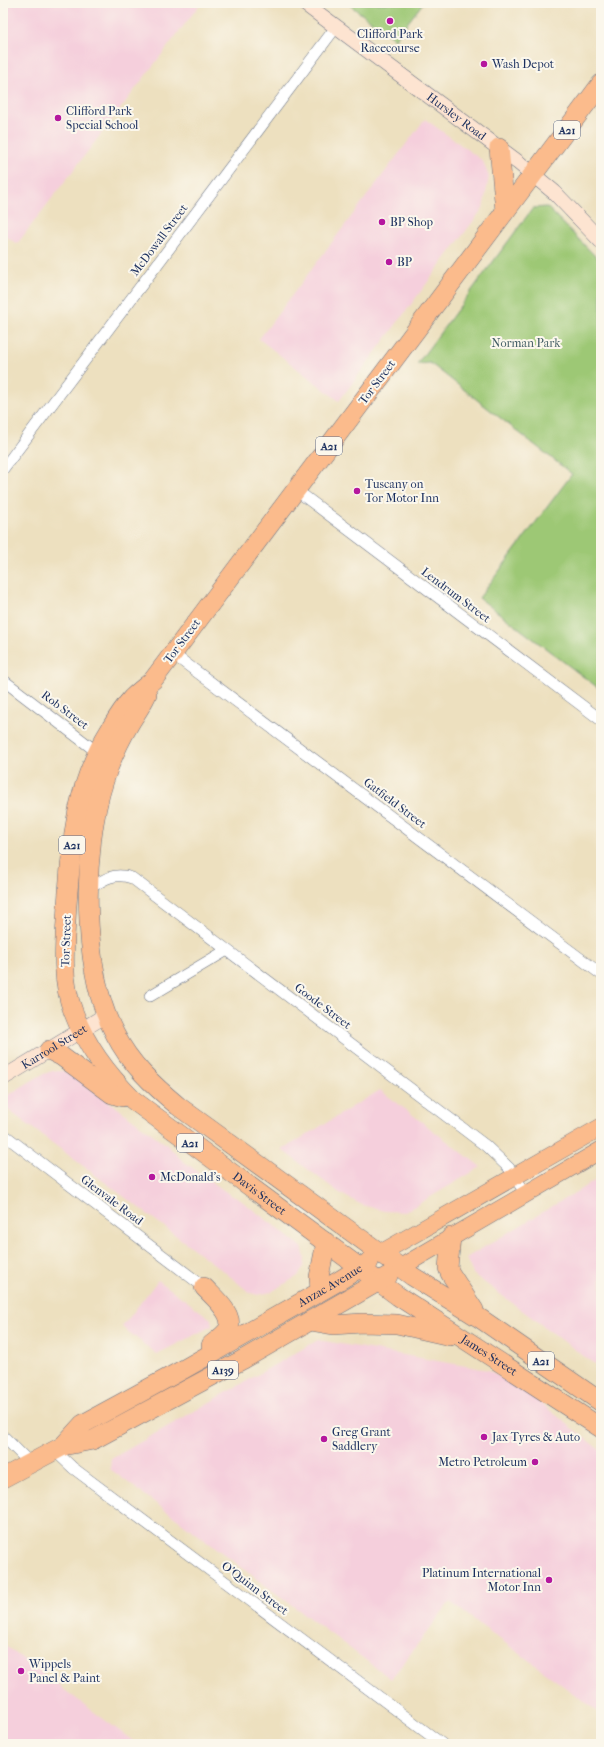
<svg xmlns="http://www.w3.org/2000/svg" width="604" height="1747" font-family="'IM FELL French Canon',serif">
<rect width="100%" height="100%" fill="#fbf7ec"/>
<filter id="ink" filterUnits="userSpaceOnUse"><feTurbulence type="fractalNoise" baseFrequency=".025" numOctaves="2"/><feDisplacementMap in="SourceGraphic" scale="8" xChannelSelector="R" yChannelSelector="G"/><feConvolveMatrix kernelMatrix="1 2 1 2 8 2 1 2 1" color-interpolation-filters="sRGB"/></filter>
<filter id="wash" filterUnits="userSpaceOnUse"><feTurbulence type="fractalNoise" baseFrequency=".012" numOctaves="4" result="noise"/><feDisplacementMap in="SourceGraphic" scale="16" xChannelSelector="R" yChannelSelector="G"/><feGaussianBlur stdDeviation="0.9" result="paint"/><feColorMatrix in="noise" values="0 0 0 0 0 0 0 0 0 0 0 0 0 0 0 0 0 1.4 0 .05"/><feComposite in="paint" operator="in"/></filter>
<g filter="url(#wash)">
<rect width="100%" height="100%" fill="#ede0bf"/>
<!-- built -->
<g fill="#f5cfdc">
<path d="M3,3H201L17,244L3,234Z"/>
<path d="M425,119L483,161L489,177L483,208L339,401L259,339Z"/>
<path d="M52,1071H64L75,1076L167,1145L183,1161L229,1194L239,1199L302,1247L305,1258L304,1266L298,1276L271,1292L258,1295L250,1293L226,1273L7,1109L4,1104V1099L8,1095L41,1075Z"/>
<path d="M380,1090L481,1167L405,1212L384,1211L362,1205L341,1194L282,1150Z"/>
<path d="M601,1177V1369L473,1274L466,1258Z"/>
<path d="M158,1280L211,1319L212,1326L157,1354L122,1327Z"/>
<path d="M318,1340L489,1370L531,1395L601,1451V1714L450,1602L391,1679L110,1469L111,1459Z"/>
<path d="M3,1644L74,1697L137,1744H3Z"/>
</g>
<!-- green -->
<g fill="#9dc875" stroke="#5c7c6a">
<path d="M347,3H423L395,39Z"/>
<path d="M547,207L601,262V690L479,598L572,474L430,363L417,364L533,208Z"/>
</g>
</g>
<g filter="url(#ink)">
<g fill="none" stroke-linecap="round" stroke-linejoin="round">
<defs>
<g id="street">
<path d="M3,469L336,27"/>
<path d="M296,490L601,720"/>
<path d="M173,654L601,974"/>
<path d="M3,680L101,755"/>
<path d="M89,889C104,879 114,872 132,878L486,1146L509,1168L526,1194"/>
<path d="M150,996L227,950"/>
<path d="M3,1134L204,1287"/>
<path d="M3,1436L30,1463"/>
<path d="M55,1451L73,1468L442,1744"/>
</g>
<g id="secondary">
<path id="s1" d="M304,3L519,163L554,192L601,241"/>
<path id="s2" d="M3,1078L106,1015"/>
</g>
<g id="primary">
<path d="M381,1253L601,1127"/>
<path d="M401,1267L601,1150"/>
</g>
<g id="highway">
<path id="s3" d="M601,84L153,680C146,686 138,692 132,698C124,707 117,718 111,728C75,785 72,840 67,905C65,940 60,977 73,1011C86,1046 106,1073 133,1100L398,1296L601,1428"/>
<path d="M499,148L505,211"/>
<path d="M147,694C142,705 136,713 130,723C119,742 110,761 104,781C82,848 81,971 115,1034C130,1064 153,1085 178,1106L412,1276L481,1319L601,1402"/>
<path d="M49,1050L61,1056L112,1094L122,1097"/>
<path d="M451,1237L448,1268L450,1273L474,1310"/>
<path d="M204,1287C213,1297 234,1313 229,1328C226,1334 216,1341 211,1345"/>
<path d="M320,1291L319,1277L326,1242"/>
<path d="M310,1321L333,1325L362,1323L397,1324L450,1336"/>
<path id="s4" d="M63,1446L83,1424L184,1369L337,1282L369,1262"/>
<path d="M3,1478L63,1446L93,1440L242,1360L388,1276"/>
</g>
</defs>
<!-- street casing -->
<use href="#street" stroke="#646d80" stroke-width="12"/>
<!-- secondary casing -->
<use href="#secondary" stroke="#646d80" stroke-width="16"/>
<!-- primary casing -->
<use href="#primary" stroke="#646d80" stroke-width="18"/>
<!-- highway casing -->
<use href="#highway" stroke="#646d80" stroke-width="20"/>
<!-- street -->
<use href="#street" stroke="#fff" stroke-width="11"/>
<!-- secondary -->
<use href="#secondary" stroke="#fde4d1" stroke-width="15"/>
<!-- primary -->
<use href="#primary" stroke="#fbbb8c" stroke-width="17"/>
<!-- highway -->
<use href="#highway" stroke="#fbbb8c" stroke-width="19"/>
</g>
</g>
<!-- markers -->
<g fill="#b5179e" stroke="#fbf7ec" stroke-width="1.5">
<circle cx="390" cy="21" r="4"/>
<circle cx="484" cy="64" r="4"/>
<circle cx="58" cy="118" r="4"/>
<circle cx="382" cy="222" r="4"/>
<circle cx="389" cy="262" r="4"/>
<circle cx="357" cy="491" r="4"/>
<circle cx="152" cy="1177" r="4"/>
<circle cx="484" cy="1437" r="4"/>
<circle cx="324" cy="1439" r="4"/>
<circle cx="535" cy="1462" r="4"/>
<circle cx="549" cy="1580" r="4"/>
<circle cx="21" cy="1671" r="4"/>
</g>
<g text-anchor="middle" stroke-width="4" stroke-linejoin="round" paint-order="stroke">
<!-- shield labels -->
<g fill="#fbf7ec" stroke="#5e6b89" stroke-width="1">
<rect x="554" y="121" width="26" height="18" rx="3"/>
<rect x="316" y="437" width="26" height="18" rx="3"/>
<rect x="59" y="836" width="26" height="18" rx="3"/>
<rect x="177" y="1134" width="26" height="18" rx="3"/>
<rect x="528" y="1352" width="26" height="18" rx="3"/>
<rect x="208" y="1361" width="30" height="18" rx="3"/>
</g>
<g font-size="11" font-weight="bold" fill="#1b2f5e">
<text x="567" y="134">A21</text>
<text x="329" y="450">A21</text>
<text x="72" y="849">A21</text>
<text x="190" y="1147">A21</text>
<text x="541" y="1365">A21</text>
<text x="223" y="1374">A139</text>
</g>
<!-- poi labels -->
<g font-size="12" fill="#1b2f5e" stroke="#fbf7ec" text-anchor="start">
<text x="390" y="38" text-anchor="middle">Clifford Park<tspan x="390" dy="14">Racecourse</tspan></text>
<text x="492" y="68">Wash Depot</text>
<text x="66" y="115">Clifford Park<tspan x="66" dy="14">Special School</tspan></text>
<text x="390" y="226">BP Shop</text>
<text x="397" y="266">BP</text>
<text x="365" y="488">Tuscany on<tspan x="365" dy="14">Tor Motor Inn</tspan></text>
<text x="160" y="1181">McDonald's</text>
<text x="332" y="1436">Greg Grant<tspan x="332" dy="14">Saddlery</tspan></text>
<text x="492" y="1441">Jax Tyres &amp; Auto</text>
<text x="527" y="1466" text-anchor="end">Metro Petroleum</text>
<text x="541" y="1577" text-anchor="end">Platinum International<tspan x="541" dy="14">Motor Inn</tspan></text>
<text x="29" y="1668">Wippels<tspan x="29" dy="14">Panel &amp; Paint</tspan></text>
</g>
<!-- street labels -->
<g font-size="12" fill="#1b2f5e" stroke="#fbf7ec">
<text dy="4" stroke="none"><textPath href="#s1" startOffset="190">Hursley Road</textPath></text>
<text transform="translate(159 240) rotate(-53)" y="4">McDowall Street</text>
<text transform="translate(377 382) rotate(-53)" y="4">Tor Street</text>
<text transform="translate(456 595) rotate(37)" y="4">Lendrum Street</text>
<text transform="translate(182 641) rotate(-53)" y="4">Tor Street</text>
<text transform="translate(65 710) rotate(37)" y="4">Rob Street</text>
<text transform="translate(395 803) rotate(37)" y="4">Gatfield Street</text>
<text transform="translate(66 941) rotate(-88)" y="4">Tor Street</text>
<text transform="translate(323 1006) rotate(37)" y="4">Goode Street</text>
<text dy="4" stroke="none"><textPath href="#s2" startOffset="60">Karrool Street</textPath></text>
<text dy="4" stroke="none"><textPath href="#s3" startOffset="1367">Davis Street</textPath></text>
<text transform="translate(112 1200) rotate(37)" y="4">Glenvale Road</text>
<text dy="4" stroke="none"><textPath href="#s4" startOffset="313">Anzac Avenue</textPath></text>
<text dy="4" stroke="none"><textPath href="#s3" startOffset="1648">James Street</textPath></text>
<text transform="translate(255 1588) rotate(37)" y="4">O'Quinn Street</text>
</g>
<!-- park labels -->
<g font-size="12" fill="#425d65" stroke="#fbf7ec">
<text x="526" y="347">Norman Park</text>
</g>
</g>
<!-- margin -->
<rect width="604" height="1747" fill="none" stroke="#fbf7ec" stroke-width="16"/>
</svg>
